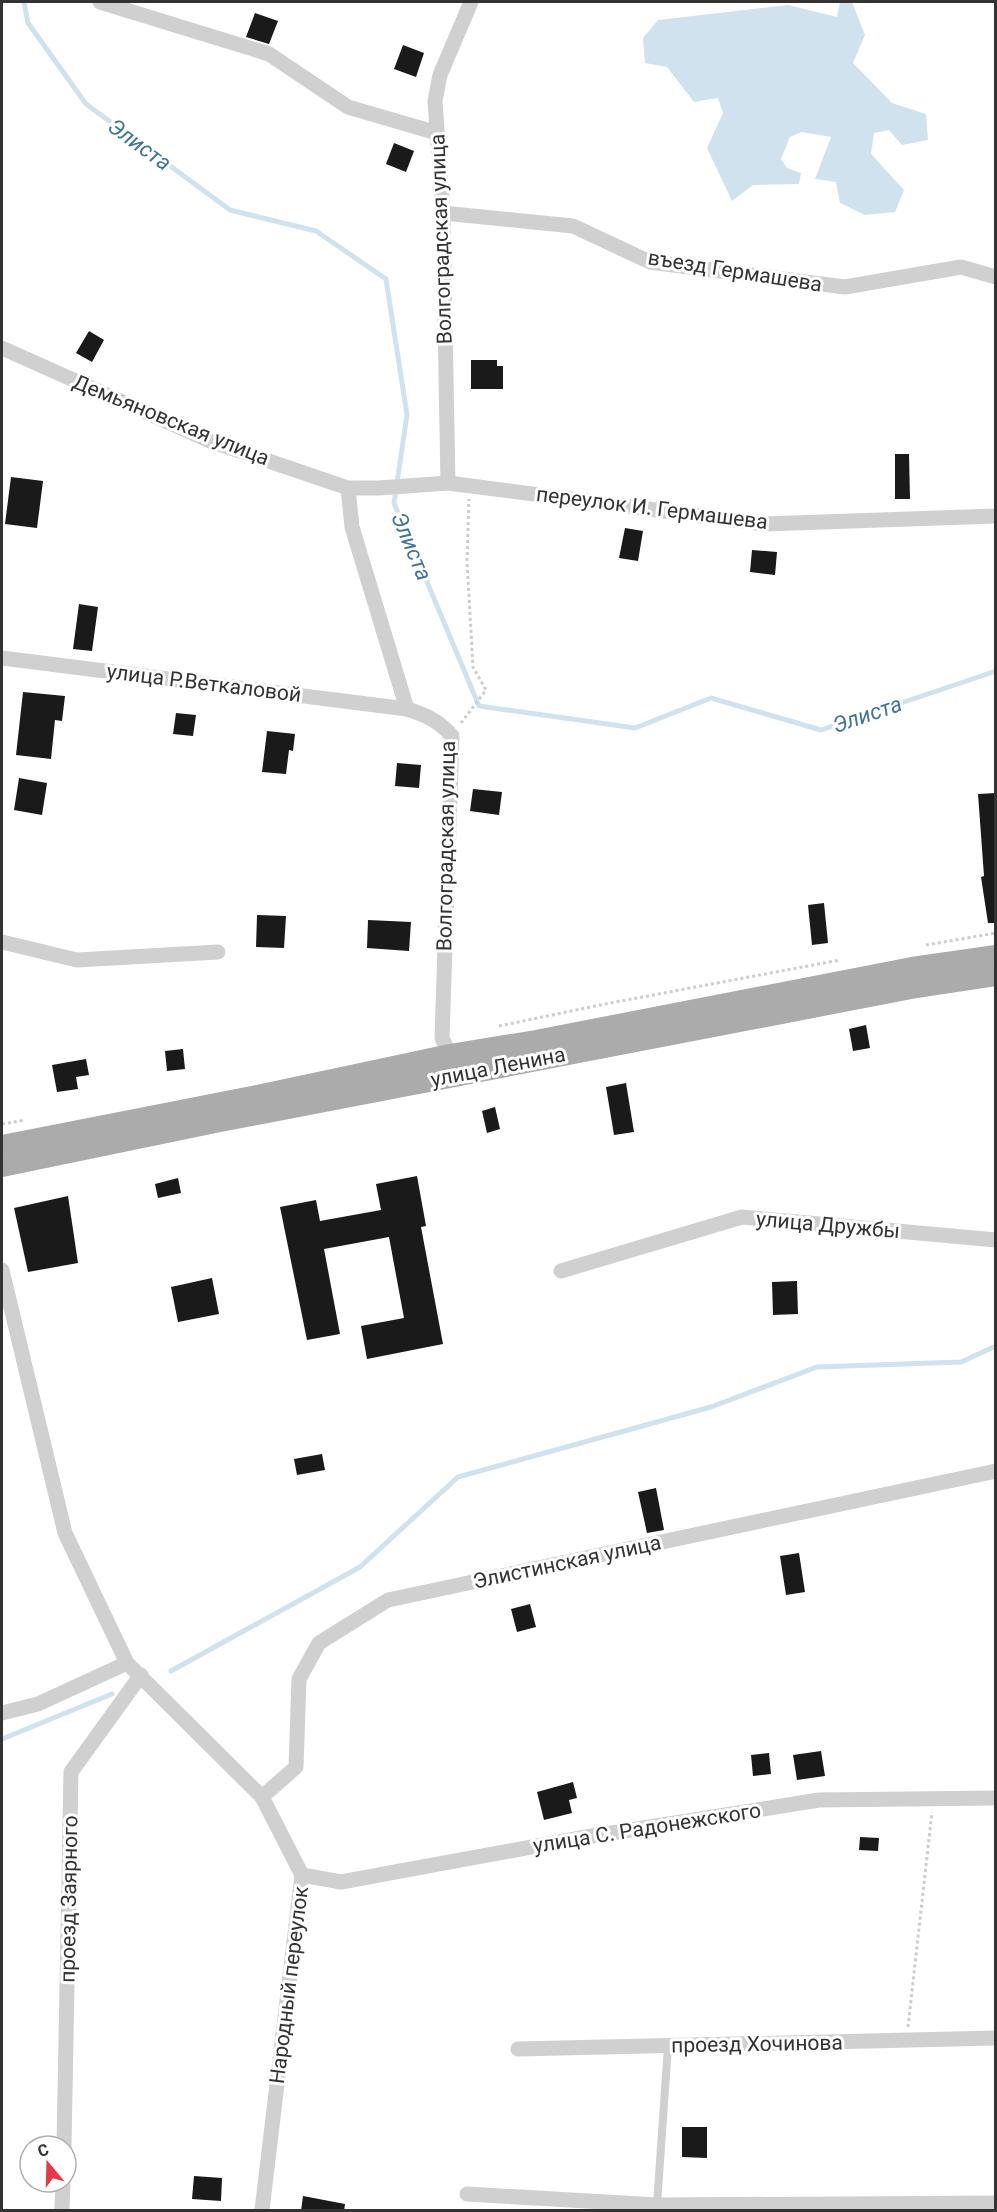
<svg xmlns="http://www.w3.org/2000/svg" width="997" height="2212" font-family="Roboto,sans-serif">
<rect width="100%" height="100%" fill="#fff"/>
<!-- water -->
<path fill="#cfe2ee" d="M840,2H852L865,35L853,63L892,103L926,114L928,140L902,145L889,130L874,133L871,154L904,190L895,212L865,215L840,203L836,182L815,179L831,137L802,132L790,137L781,159L787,168L801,173L799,184L753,185L732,201L707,148L723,113L718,98L694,102L667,67L645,63L643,38L658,20L788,5L837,17Z"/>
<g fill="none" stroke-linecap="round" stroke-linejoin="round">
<!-- stream -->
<g stroke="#cfe2ee" stroke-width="5">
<path d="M24,2L28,23L86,104L230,210L316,231L386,279L407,415L394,503L479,706L635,728L711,698L821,730L996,671"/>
<path d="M171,1671L360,1567L458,1477L711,1407L817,1367L961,1362L996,1346"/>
<path d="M2,1739L112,1694"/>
</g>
</g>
<!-- building -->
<g fill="#1a1a1a">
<path d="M255,13L278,21L269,44L246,37Z"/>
<path d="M403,45L424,53L416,77L394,69Z"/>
<path d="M394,143L414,151L406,172L386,164Z"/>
<path d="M89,331L104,340L92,362L76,353Z"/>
<path d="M471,360H497V366H503V389H471Z"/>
<path d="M895,454H909L910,499H895Z"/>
<path d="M11,477L43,481L37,528L5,524Z"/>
<path d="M625,528L643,531L638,561L619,558Z"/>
<path d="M752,550L777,552L775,575L750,572Z"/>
<path d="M79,604L98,607L92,651L73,649Z"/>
<path d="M23,692L65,696L62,721L55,720L51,759L16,755Z"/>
<path d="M176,713L196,715L193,736L173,734Z"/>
<path d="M267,731L295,734L293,751L289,750L286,774L262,772Z"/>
<path d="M397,763L421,765L419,788L395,786Z"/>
<path d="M19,778L47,783L42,815L14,810Z"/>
<path d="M473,789L502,792L499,815L470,811Z"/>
<path d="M996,793V923H988L981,877L984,876L978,794Z"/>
<path d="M824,903L828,943L812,945L808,905Z"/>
<path d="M257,915L286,916L284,948L256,947Z"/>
<path d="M368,920L411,922L409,951L367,948Z"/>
<path d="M866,1025L870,1048L853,1051L849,1029Z"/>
<path d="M183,1049L185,1069L167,1071L165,1051Z"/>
<path d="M86,1059L89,1075L76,1077L78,1089L57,1092L52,1065Z"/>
<path d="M626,1083L634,1132L614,1135L606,1087Z"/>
<path d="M495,1107L500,1129L487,1133L482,1111Z"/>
<path d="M417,1176L426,1226L421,1227L443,1344L367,1359L361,1326L404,1318L389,1237L324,1249L340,1334L307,1340L280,1207L316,1200L320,1221L381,1210L376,1184Z"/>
<path d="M178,1178L181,1193L158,1198L155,1184Z"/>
<path d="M68,1196L78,1263L28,1272L14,1208Z"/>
<path d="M212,1278L219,1314L178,1322L171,1287Z"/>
<path d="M797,1281L798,1314L773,1315L772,1282Z"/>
<path d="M322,1454L325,1470L297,1475L294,1459Z"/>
<path d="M656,1488L664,1530L647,1533L638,1492Z"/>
<path d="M799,1553L805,1592L786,1595L780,1556Z"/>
<path d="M530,1604L536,1627L517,1632L511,1609Z"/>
<path d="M821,1751L825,1776L797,1780L793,1755Z"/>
<path d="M769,1753L771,1774L753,1776L751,1755Z"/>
<path d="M573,1782L577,1798L569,1800L572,1813L544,1820L537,1792Z"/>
<path d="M860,1837L879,1838L878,1851L859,1850Z"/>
<path d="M682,2127H707V2158L682,2157Z"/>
<path d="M194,2176L222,2178L221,2201L192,2199Z"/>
<path d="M303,2196L345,2204L344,2211H301Z"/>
</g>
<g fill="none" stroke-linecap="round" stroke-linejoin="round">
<!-- path -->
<g stroke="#cdcdcd" stroke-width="3" stroke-dasharray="3 3" stroke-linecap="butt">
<path d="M461,723L486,690L473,667L467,561L469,499"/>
<path d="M926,945L996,933"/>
<path d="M499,1026L605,1004L840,960"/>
<path d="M2,1124L25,1120"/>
<path d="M908,2027L932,1812"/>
</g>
<!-- lane -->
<path stroke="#d0d0d0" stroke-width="8" d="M657,2205L668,2046"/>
<!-- street -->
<g stroke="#d0d0d0" stroke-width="15">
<path d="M100,2L269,54L348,107L437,133"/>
<path d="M443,213L573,226L650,262L845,287L961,267L996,277"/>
<path d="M2,348L210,441L348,488H379L448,483L764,524L996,516"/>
<path d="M448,483L443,213L435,101L440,75L471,2"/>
<path d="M348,488L352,527L407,709C426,715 439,721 452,736L442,1038L450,1055L451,1063"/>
<path d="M2,658L407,709"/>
<path d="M2,942L77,960L218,952"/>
<path d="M2,1270L65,1533L127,1663L262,1797L302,1875L262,2210"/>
<path d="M561,1271L742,1217L996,1240"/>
<path d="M2,1713L38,1704L127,1663"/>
<path d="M262,1797L296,1767L299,1679L319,1643L388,1600L996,1471"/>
<path d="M302,1875L341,1882L586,1837L819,1800L996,1798"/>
<path d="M518,2049L996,2038"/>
<path d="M64,2146L71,1772L141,1675"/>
<path d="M467,2194L657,2205L996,2203"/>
<path d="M62,2210L63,2182"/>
</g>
<!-- primary -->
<g stroke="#ababab" stroke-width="22">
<path d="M2,1146L257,1096L450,1055L536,1041L912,968L996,956"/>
<path d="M2,1166L215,1122L911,988L996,975"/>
</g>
</g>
<g text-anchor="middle" stroke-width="6" stroke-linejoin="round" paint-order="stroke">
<!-- street labels -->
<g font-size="21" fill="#333" stroke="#fff">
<text transform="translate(441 239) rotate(-92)" y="7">Волгоградская улица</text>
<text transform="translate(735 271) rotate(9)" y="7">въезд Гермашева</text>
<text transform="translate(171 420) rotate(22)" y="7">Демьяновская улица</text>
<text transform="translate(652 508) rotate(7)" y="7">переулок И. Гермашева</text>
<text transform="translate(204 683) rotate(7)" y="7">улица Р.Веткаловой</text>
<text transform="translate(446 846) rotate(-89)" y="7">Волгоградская улица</text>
<text transform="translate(498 1067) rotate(-11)" y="7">улица Ленина</text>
<text transform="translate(828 1225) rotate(5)" y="7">улица Дружбы</text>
<text transform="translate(567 1562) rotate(-12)" y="7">Элистинская улица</text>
<text transform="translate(647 1828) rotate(-9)" y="7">улица С. Радонежского</text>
<text transform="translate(69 1899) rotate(-89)" y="7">проезд Заярного</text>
<text transform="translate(289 1985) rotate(-83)" y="7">Народный переулок</text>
<text transform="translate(757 2044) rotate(-1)" y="7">проезд Хочинова</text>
</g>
<!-- water labels -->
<g font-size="22" font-style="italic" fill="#3f7597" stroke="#fff">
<text transform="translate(140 144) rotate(36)" y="8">Элиста</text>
<text transform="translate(412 546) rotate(67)" y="8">Элиста</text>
<text transform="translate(867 714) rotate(-19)" y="8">Элиста</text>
</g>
</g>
<!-- border -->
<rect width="997" height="2212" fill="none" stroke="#333333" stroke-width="6"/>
<!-- north arrow -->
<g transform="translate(48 2164) rotate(341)"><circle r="28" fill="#ffffff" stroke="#adadad" stroke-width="1.5"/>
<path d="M0-4.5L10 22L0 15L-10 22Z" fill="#e63946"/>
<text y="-9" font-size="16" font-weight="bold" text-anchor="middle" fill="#333333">С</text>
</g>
</svg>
